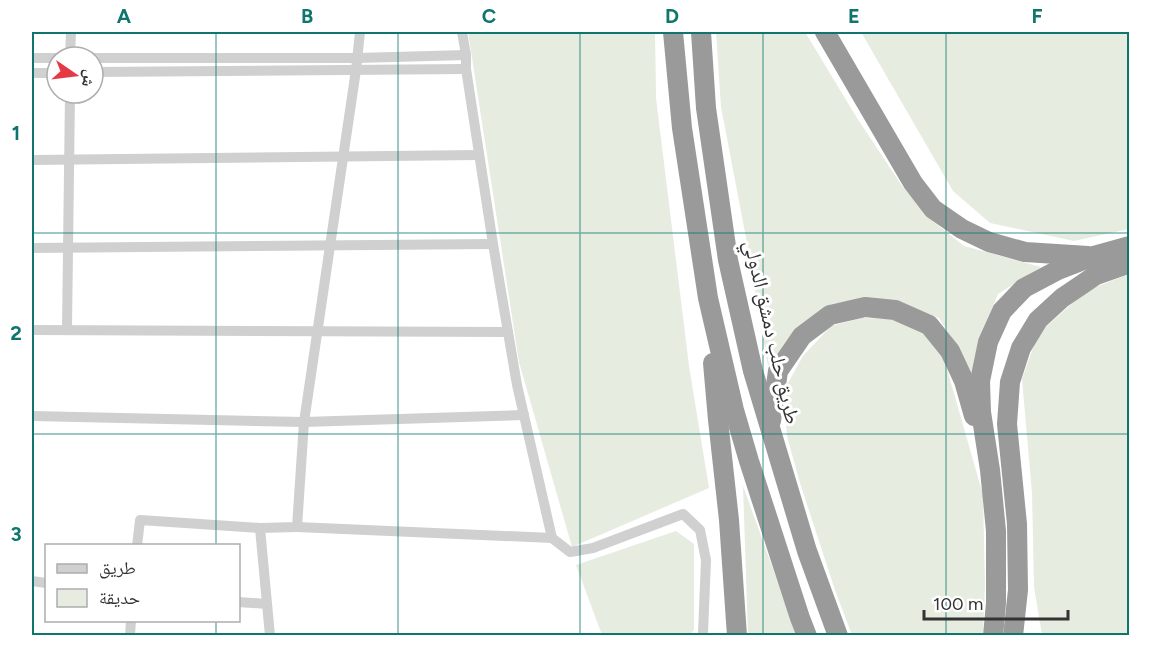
<svg xmlns="http://www.w3.org/2000/svg" width="1161" height="667" font-family="Figtree,'Noto Naskh Arabic',sans-serif">
<rect width="100%" height="100%" fill="#fff"/>
<!-- green -->
<g fill="#e6ecdf">
<path d="M468,32H655L656,98L689,366L709,488L572,547L519,362Z"/>
<path d="M716,32H805L857,118L902,186L930,219L964,246L1041,267L998,294L978,343L971,379L955,344L939,318L897,302L866,298L831,304L798,329L768,366L747,243L721,107Z"/>
<path d="M861,32H1129V229L1074,241L990,223L953,191Z"/>
<path d="M1129,274V635H1042L1034,587L1032,493L1022,379L1038,334L1086,291Z"/>
<path d="M862,318L895,319L922,331L943,355L983,495L985,586L983,635H852L835,590L800,483L787,436L783,392L803,356L831,326Z"/>
<path d="M743,486L797,635H748Z"/>
<path d="M676,531L694,544V629L691,635H602L576,565Z"/>
</g>
<g fill="none" stroke-linecap="round" stroke-linejoin="round">
<!-- street -->
<g stroke="#d0d0d0" stroke-width="10">
<path d="M462,32L466,55V69L493,244L517,385L552,538L570,552L593,548L683,514L700,530L706,560L703,633L702,636"/>
<path d="M70,57L71,32"/>
<path d="M32,58H57"/>
<path d="M93,58H357L466,55"/>
<path d="M93,72L466,69"/>
<path d="M32,73H57"/>
<path d="M32,160L479,155"/>
<path d="M32,248L493,244"/>
<path d="M67,329L70,93"/>
<path d="M32,330L508,332"/>
<path d="M32,416L304,422L524,415"/>
<path d="M297,527L552,538"/>
<path d="M137,546L140,520L260,528"/>
<path d="M32,581L46,583"/>
<path d="M238,602L267,604"/>
<path d="M130,636L131,620"/>
<path d="M270,636L260,528L297,527L304,422L356,70L360,32"/>
</g>
<!-- highway -->
<g stroke="#9a9a9a" stroke-width="20">
<path d="M673,32L682,128L708,298L734,410L749,461L800,618L807,636"/>
<path d="M701,32L706,108L728,260L753,371L807,551L838,636"/>
<path d="M825,32L913,183L933,209L962,229L989,242L1025,252L1088,256"/>
<path d="M713,363L718,420L729,520L737,636"/>
<path d="M771,421L778,371L802,336L830,315L865,307L895,310L929,325L950,351L964,381L974,416"/>
<path d="M993,636L996,603V531L990,470L981,412L980,381L988,342L1002,311L1024,288L1058,270L1094,256L1130,246"/>
<path d="M1013,636L1018,590L1017,524L1007,424L1010,382L1021,348L1038,320L1062,298L1096,275L1130,263"/>
</g>
</g>
<!-- grid -->
<path fill="none" stroke="#0f766e" stroke-width="1.5" stroke-opacity="0.55" d="M216,32V546M398,32V636M580,32V636M763,32V636M946,32V636M32,233H1130M32,434H1130M216,620V636"/>
<g text-anchor="middle" stroke-width="6" stroke-linejoin="round" paint-order="stroke">
<!-- street labels -->
<g font-size="21" fill="#333" stroke="#fff">
<text transform="translate(772 332) rotate(77)" y="7">طريق حلب دمشق الدولي</text>
</g>
</g>
<!-- border -->
<rect width="1161" height="667" fill="none" stroke="#ffffff" stroke-width="66"/>
<!-- legend -->
<rect x="45" y="544" width="195" height="78" fill="#ffffff" stroke="#adadad" stroke-width="1.5"/>
<rect x="57" y="564" width="30" height="9" fill="#d0d0d0" stroke="#adadad" stroke-width="1.5"/>
<text x="99" y="574" font-size="18" fill="#333333">طريق</text>
<rect x="57" y="589" width="30" height="18" fill="#e6ecdf" stroke="#adadad" stroke-width="1.5"/>
<text x="99" y="604" font-size="18" fill="#333333">حديقة</text>
<!-- north arrow -->
<g transform="translate(75 75) rotate(104)"><circle r="28" fill="#ffffff" stroke="#adadad" stroke-width="1.5"/>
<path d="M0-4.5L10 22L0 15L-10 22Z" fill="#e63946"/>
<text y="-9" font-size="16" font-weight="bold" text-anchor="middle" fill="#333333">ش</text>
</g>
<!-- scale -->
<path d="M924 610v9h144v-9" fill="none" stroke="#333333" stroke-width="3"/>
<text x="933" y="610" font-size="18" fill="#333333" stroke="#ffffff" stroke-width="4.5" paint-order="stroke">100 m</text>
<rect x="33" y="33" width="1095" height="601" fill="none" stroke="#0f766e" stroke-width="2"/>
<g font-size="20" text-anchor="middle" font-weight="bold" fill="#0f766e">
<text x="124" y="23">A</text>
<text x="307" y="23">B</text>
<text x="489" y="23">C</text>
<text x="672" y="23">D</text>
<text x="854" y="23">E</text>
<text x="1037" y="23">F</text>
<text x="16" y="140">1</text>
<text x="16" y="340">2</text>
<text x="16" y="541">3</text>
</g>
</svg>
